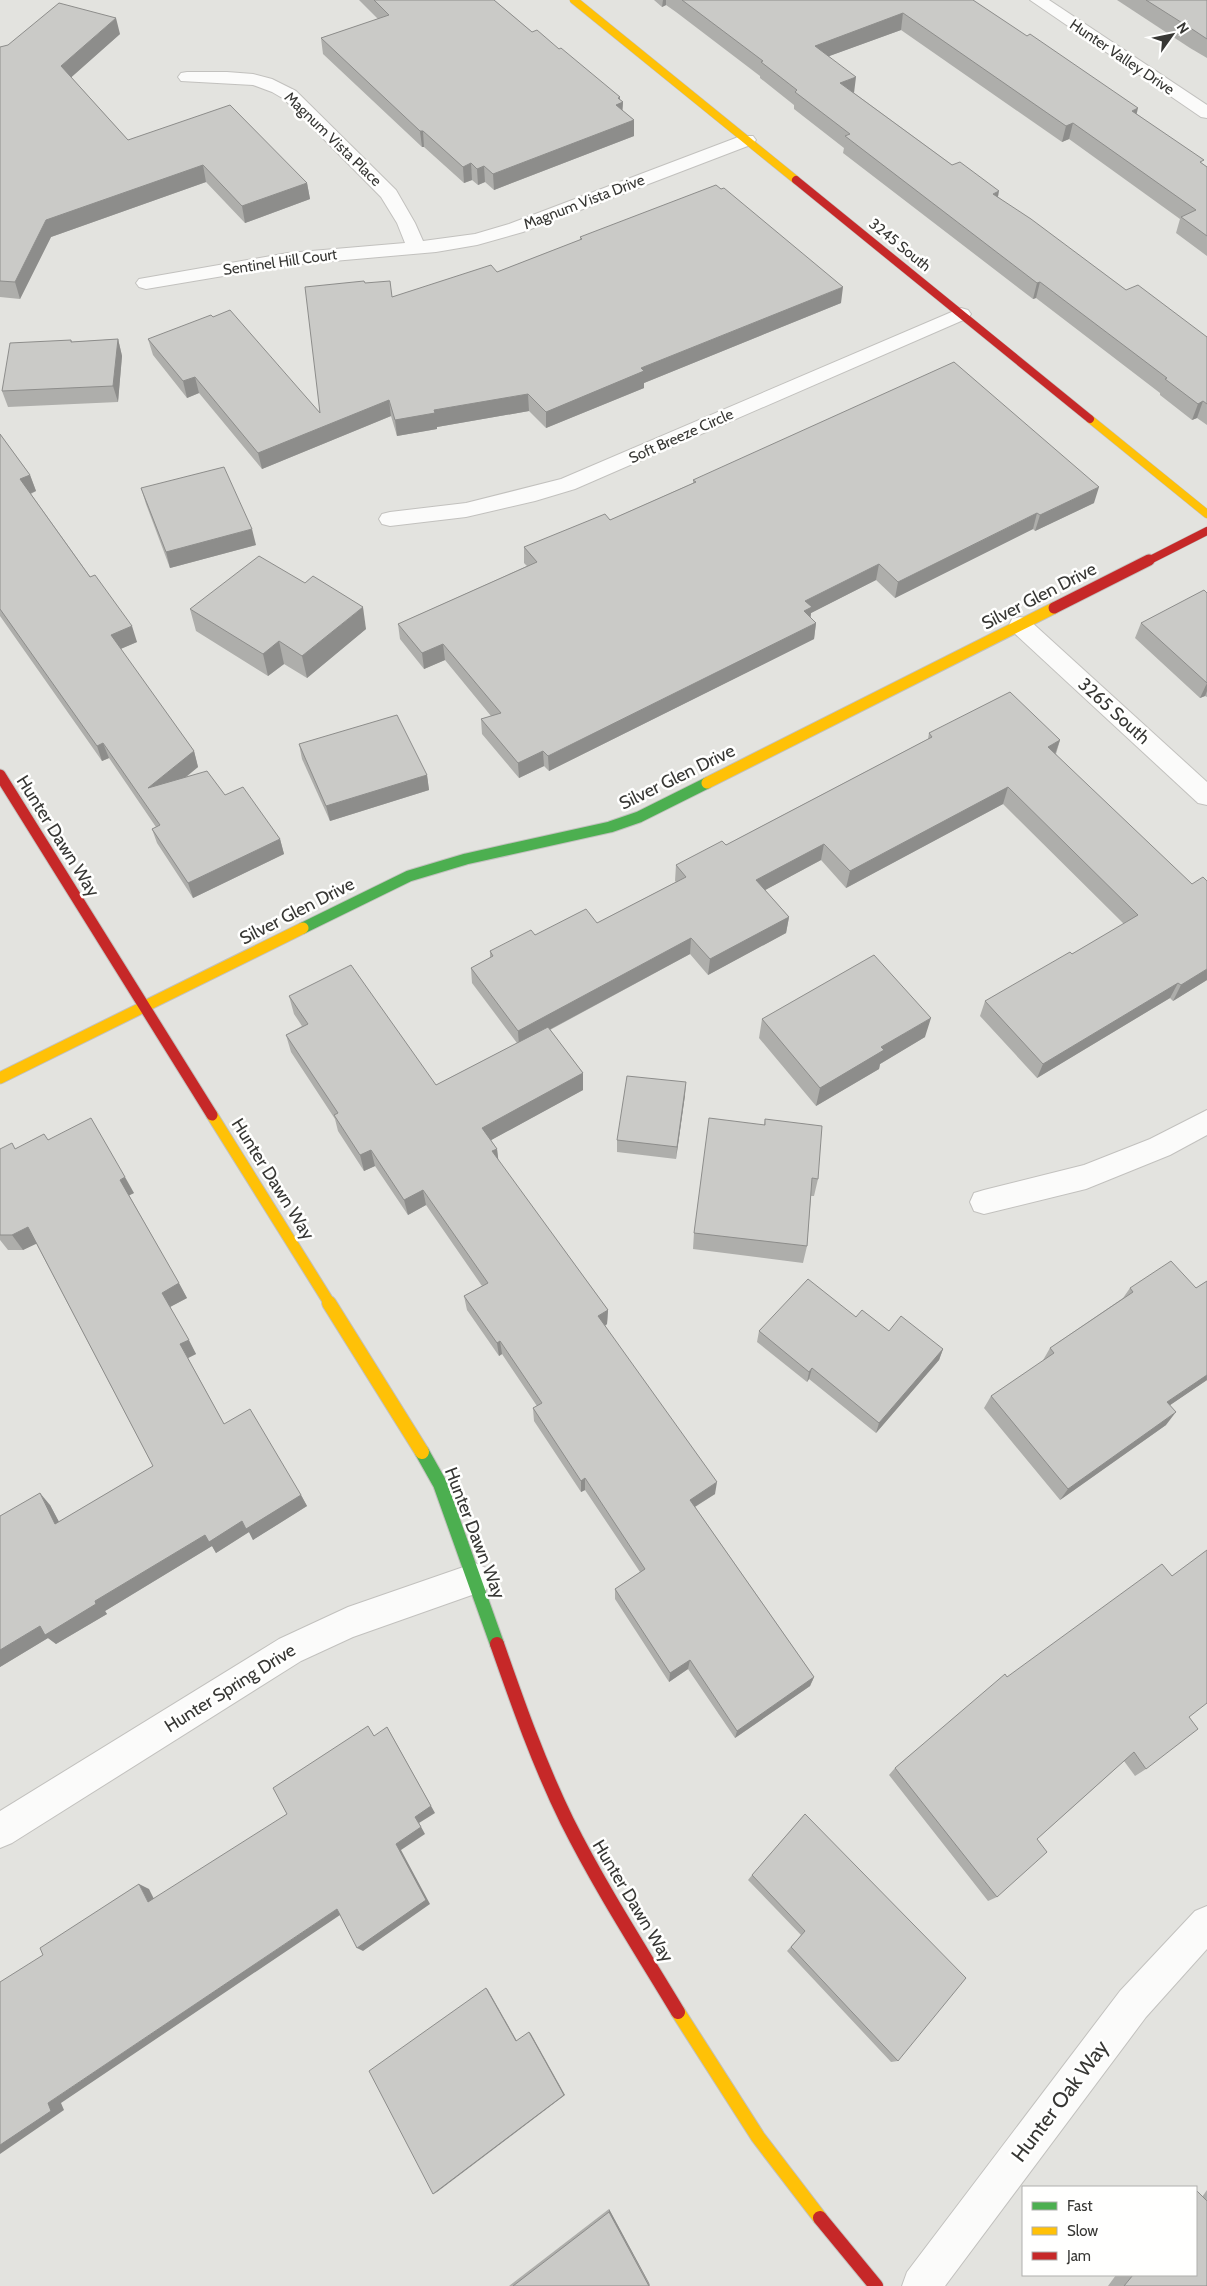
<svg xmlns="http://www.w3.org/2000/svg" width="1207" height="2286" font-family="Cabin,sans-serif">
<rect width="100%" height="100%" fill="#e3e3df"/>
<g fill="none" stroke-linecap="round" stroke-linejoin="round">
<defs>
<g id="street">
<path d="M1030,0H1049L1207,105V118L1201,117Z"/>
<path d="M187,72H227L253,74L272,79L296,91L396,190L415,223L423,241L475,234L509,224L741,136H753L756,140L753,144L523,232L477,245L436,252L288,265L146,289L139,287L136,283L139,279L288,253L405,243L397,223L381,197L284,99L272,92L253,85L181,81L178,77L181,73Z"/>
<path d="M961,308L968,310L971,314L968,318L575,489L535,501L466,517L390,526L382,524L379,519L382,514L390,512L466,503L561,479Z"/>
<path d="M1020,617L1028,619L1207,782V805L1198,803L1012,631L1009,625L1012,619Z"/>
<path d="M1207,1110V1135L1170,1155L1086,1189L984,1214L974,1211L970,1202L974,1193L984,1190L1084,1165L1150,1139Z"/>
<path d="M475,1563L486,1568L491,1579L486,1590L353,1637L301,1661L12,1843L0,1848V1811L279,1639L348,1607Z"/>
<path d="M1207,1906V1949L1146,2017L945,2286H902L907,2272L1120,1991L1195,1911Z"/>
</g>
<path id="fast-far1" d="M303,928L409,876L466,859L610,827L639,817L707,783"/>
<path id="fast" d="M422,1452L440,1484L497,1644"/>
<g id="slow-far2">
<path d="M574,0L796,180"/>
<path d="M1090,419L1207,514"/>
</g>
<g id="slow-far1">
<path d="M707,783L1054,608"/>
<path d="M0,1078L303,928"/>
<path d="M212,1115L330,1304"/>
</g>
<g id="slow">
<path d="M329,1303L422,1452"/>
<path d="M678,2012L758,2137L820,2218"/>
</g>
<g id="jam-far2">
<path d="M796,180L1090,419"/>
<path d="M1146,562L1207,531"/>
</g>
<g id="jam-far1">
<path d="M1054,608L1149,560"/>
<path d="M0,775L212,1115"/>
</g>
<g id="jam">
<path d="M497,1644C518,1704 539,1764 567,1821C600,1887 640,1949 678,2012"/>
<path d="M820,2218L876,2286"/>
</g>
</defs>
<!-- street casing -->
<use href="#street" stroke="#c2c1be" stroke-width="2"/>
<!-- fast-far1 casing -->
<use href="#fast-far1" stroke="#c2c1be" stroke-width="13"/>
<!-- fast casing -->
<use href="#fast" stroke="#c2c1be" stroke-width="16"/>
<!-- slow-far2 casing -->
<use href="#slow-far2" stroke="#c2c1be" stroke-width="9"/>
<!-- slow-far1 casing -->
<use href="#slow-far1" stroke="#c2c1be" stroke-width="13"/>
<!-- slow casing -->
<use href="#slow" stroke="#c2c1be" stroke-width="16"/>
<!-- jam-far2 casing -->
<use href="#jam-far2" stroke="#c2c1be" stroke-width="9"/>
<!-- jam-far1 casing -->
<use href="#jam-far1" stroke="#c2c1be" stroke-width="13"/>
<!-- jam casing -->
<use href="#jam" stroke="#c2c1be" stroke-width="16"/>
<!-- street -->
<use href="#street" fill="#fbfbfa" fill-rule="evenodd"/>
<!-- fast-far1 -->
<use href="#fast-far1" stroke="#4caf50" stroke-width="11"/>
<!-- fast -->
<use href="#fast" stroke="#4caf50" stroke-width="14"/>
<!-- slow-far2 -->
<use href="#slow-far2" stroke="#ffc107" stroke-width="8"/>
<!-- slow-far1 -->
<use href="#slow-far1" stroke="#ffc107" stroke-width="11"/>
<!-- slow -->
<use href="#slow" stroke="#ffc107" stroke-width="14"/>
<!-- jam-far2 -->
<use href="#jam-far2" stroke="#c62828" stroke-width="8"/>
<!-- jam-far1 -->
<use href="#jam-far1" stroke="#c62828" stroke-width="11"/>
<!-- jam -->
<use href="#jam" stroke="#c62828" stroke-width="14"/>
</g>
<!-- wall -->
<g fill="#aeaeab">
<path d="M359,0H494L532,32L623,102L622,110L634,120V136L494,190L485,182L478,185L472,180L464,183L424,147H422L323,54L321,38L378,19Z"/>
<path d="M654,0H973L1137,114L1207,167V256L1176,233L1180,219L1069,139L1062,142L901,30L829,56L854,93L952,165L998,197L1126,290L1207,337V425L1197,418L1192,420L1160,395V393L1036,298L1033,299L843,153L844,148L794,109V105L760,78V76L676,12L666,5L662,7Z"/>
<path d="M1117,0H1207V58L1190,48Z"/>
<path d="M120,34L71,77L128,140L307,183L310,199L245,223L206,182L51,237L20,299L0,297V47Z"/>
<path d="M580,237L841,303L644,383V388L546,428L529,411L437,427V429L397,436L391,416L262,469L199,393L187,398L153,355L148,339L320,413L365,283L392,297L497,272L580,240Z"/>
<path d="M118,339L122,356L118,402L8,407L2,391L71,340L72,342Z"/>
<path d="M0,434L30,475L36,491L31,494L137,642L120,649L194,751L198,767L185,778L225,795L280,839L284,854L193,898L157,843L152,829L156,827L109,758L102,761L0,616Z"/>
<path d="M693,480L1094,503L1035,531L1033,529L895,598L876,580L811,613L810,618L816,623L814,639L549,771L544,766L519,778L482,734L481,719L491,716L445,660L424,669L400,639L398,624L527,566L524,563V547L610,520L693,483Z"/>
<path d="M141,488L256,545L170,568L146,504Z"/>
<path d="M1207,593V697L1205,696L1200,698L1135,638L1141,623Z"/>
<path d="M190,609L366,629L307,678L284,664L268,676L196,631Z"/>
<path d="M929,733L1060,740L1056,754L1207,980L1173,1001L1170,998L1037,1078L980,1016L985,1001L1072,954L1124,924L1003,804L846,888L821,860L765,890L789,917L786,933L708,975L690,954L550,1030L583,1073V1090L491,1140L497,1149L498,1160L608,1310L607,1324L605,1326L715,1494L695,1507L814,1677L810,1686L735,1738L688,1669L669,1682L615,1599V1589L640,1572L585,1490L581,1492L534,1421L533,1408L537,1406L502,1354L499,1356L467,1310L464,1296L482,1286L426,1205L408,1215L375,1166L364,1171L338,1131L335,1119L291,1052L286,1035L302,1026L294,1014L289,996L436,1085L517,1043L472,983L471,968L490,958V951L535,935L597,923L676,882L675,881L676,865L726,845L928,739Z"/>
<path d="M299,744L427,775L429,790L330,821L302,759Z"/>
<path d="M762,1019L925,1037L880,1064L879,1069L816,1106L759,1038Z"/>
<path d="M685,1095L676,1159L617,1152V1140Z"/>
<path d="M765,1119L818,1179L814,1196H811L807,1246L803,1263L693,1249L694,1233L764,1125Z"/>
<path d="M48,1140L134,1193L129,1195L187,1298L170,1307L196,1354L188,1358L224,1424L301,1495L307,1506L253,1540L249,1532L216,1553L212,1546L105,1611L107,1614L56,1644L48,1638L0,1667V1516L50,1505L59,1522L153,1466L36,1243L23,1250H8L0,1240V1149H15Z"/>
<path d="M1207,1281V1380L1170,1405L1166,1425L1060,1500L984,1408L991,1396L1042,1362L1050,1348L1123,1298L1130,1288H1196Z"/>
<path d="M856,1317L889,1331L943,1349L939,1360L876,1433L809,1379L807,1382L757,1342L759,1331Z"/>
<path d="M1007,1677L1189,1717L1146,1769L1135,1776L1124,1761L1037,1839L997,1897L988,1901L889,1775L895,1768Z"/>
<path d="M805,1814L898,2061L891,2062L787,1951L801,1935L748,1880L752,1875Z"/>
<path d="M1207,2190V2286H1108L1116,2275H1196L1202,2197Z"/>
<path d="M609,2209L649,2283L650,2286H509Z"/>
</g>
<!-- shaded-wall -->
<g fill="#8d8d8b">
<path d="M663,0H666V5L662,7Z"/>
<path d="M903,13L901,30L813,62L815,46Z"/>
<path d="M116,18L120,34L66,82L61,66Z"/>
<path d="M856,77L854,93L840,83Z"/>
<path d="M620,97V103L623,102L622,118L616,105L618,98Z"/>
<path d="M1138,108L1134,125L1132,111Z"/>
<path d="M634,120V136L494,190L493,174Z"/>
<path d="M1073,123L1069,139L1062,142L1066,126Z"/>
<path d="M420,131H423L424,147H422Z"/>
<path d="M471,163L472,180L464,183L463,167Z"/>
<path d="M203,165L206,182L51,237L20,299L15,282L46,220Z"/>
<path d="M484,166L485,182L478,185L477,169Z"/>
<path d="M307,183L310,199L245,223L242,206Z"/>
<path d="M999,191L996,208L993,194Z"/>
<path d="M1040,282L1036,298L1033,299L1037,283Z"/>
<path d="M843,287L841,303L644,383V388L546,428V412L641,368Z"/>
<path d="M118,339L122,356L118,402L113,386Z"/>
<path d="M195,377L199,393L187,398L183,381Z"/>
<path d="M528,394L529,411L437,427V429L397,436L395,420L434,410Z"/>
<path d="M389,400L391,416L262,469L258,453Z"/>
<path d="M1203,401L1197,418L1192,420L1198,404Z"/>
<path d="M30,475L36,491L26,495L20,479Z"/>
<path d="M1099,487L1094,503L1035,531L1040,515Z"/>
<path d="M1037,513L1033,529L895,598L898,582Z"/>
<path d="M252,529L256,545L170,568L166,552Z"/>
<path d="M879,564L876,580L811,613L810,623L802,627L805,601Z"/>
<path d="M363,607L366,629L307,678L302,656Z"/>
<path d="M816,623L814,639L549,771L548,756Z"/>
<path d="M132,626L137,642L116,651L111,635Z"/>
<path d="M279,641L284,664L268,676L263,654Z"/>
<path d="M443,644L445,660L424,669L422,653Z"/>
<path d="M1207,683V691L1205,696L1200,698Z"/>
<path d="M1060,740L1054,757L1048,747Z"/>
<path d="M103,743L109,758L102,761L97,746Z"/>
<path d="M194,751L198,767L153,803L148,788Z"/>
<path d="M543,751L544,766L519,778L518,763Z"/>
<path d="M427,775L429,790L330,821L326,806Z"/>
<path d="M1008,787L1003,804L846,888L850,871Z"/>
<path d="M280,839L284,854L193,898L188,883Z"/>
<path d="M824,844L821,860L754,896L756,880Z"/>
<path d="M789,917L786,933L708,975L710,959Z"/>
<path d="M691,938L690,954L519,1046L518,1031Z"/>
<path d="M1207,969V980L1173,1001L1181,985Z"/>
<path d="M1178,983L1170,998L1037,1078L1043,1064Z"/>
<path d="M931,1018L925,1037L880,1064L879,1069L816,1106L820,1088L881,1047Z"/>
<path d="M583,1073V1090L484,1144L482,1128Z"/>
<path d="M686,1082L685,1095L676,1159L677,1147Z"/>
<path d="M497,1149L499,1165L492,1151Z"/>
<path d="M371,1150L375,1166L364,1171L360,1155Z"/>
<path d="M125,1177L134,1193L128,1196L120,1180Z"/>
<path d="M423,1190L426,1205L408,1215L404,1200Z"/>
<path d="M28,1227L38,1243L23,1250L12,1235Z"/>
<path d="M179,1283L187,1298L170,1307L162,1293Z"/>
<path d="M608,1310L607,1324L598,1330V1316Z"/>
<path d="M189,1340L196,1354L188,1358L180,1344Z"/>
<path d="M500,1341L502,1354L499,1356L497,1343Z"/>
<path d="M943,1349L939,1360L876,1433L879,1423Z"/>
<path d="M812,1368L809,1379L807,1382L809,1372Z"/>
<path d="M1207,1375V1380L1157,1414L1167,1402Z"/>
<path d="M1176,1412L1166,1425L1060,1500L1068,1489Z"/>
<path d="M585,1478V1490L581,1492V1481Z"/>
<path d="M717,1482L715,1494L688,1511L690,1500Z"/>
<path d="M40,1493L50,1505L66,1535L55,1524Z"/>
<path d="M301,1495L307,1506L253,1540L249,1532L216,1553L212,1546L105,1611L107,1614L56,1644L48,1638L0,1667V1650L40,1626L95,1601L205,1535L242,1521Z"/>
<path d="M690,1660L688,1669L669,1682L670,1673Z"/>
<path d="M814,1677L810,1686L735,1738L737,1731Z"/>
<path d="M387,1727L435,1813L419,1823L425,1834L401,1850L430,1904L363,1951L357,1948L396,1844L415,1817Z"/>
<path d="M139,1884L149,1889L158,1907L148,1902Z"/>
<path d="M337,1909L343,1913L61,2103L64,2110L0,2154V2145L48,2103Z"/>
<path d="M486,1988L488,1990L518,2043L516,2041Z"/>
<path d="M529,2032L531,2034L565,2095L437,2192L433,2194Z"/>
<path d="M609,2209L649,2283L650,2286L609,2212Z"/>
</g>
<!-- building -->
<g fill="#cacac7" stroke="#8d8d8b">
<path d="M374,0H494L532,32L537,30L559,49L561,48L620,97L618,98L623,102L616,105L634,120L493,174L484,166L477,169L471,163L463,167L423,131H420L321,38L389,15Z"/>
<path d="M682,0H973L1027,36L1030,34L1138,108L1132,111L1204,160L1200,162L1207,167V236L1181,217L1196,210L1073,123L1066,126L903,13L815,46L856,77L840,83L952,165L960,162L999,191L993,194L1031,219L1126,290L1138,285L1207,337V404L1203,401L1198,404L1165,379L1167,378L1040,282L1037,283L845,136L850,134L795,92L797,90L761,62L763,61Z"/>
<path d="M1146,0H1207V39L1195,31Z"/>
<path d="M59,3L116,18L61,66L128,140L230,105L307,183L242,206L203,165L46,220L15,282L0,281V47L8,45Z"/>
<path d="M716,185L721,189L724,188L843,287L641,368L644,371L546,412L528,394L434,410L435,413L395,420L389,400L258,453L195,377L183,381L148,339L211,315L213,317L230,310L320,413L305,287L364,281L365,283L390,281L392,297L491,265L497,272L582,239L580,237Z"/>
<path d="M118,339L113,386L2,391L10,343L71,340V342Z"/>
<path d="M954,362L1099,487L1040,515L1037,513L898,582L879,564L805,601L812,607L804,611L816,623L548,756L543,751L518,763L481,719L501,713L443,644L422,653L398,624L537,562L524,547L605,514L610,520L696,482L693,480Z"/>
<path d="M0,434L30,475L20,479L90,577L95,575L132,626L111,635L194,751L148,788L207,771L225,795L243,787L280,839L188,883L152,829L160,825L103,743L97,746L0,609Z"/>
<path d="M224,467L252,529L166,552L141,488Z"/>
<path d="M259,556L305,583L313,576L363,607L302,656L279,641L263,654L190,609Z"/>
<path d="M1204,590L1207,593V683L1141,623Z"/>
<path d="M1010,692L1060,740L1048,747L1192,884L1203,877L1207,881V969L1181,985L1178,983L1043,1064L985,1001L1070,952L1072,954L1138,915L1008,787L850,871L824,844L756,880L789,917L710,959L691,938L518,1031L471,968L493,956L490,951L531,930L535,935L586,909L597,923L686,877L676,865L722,841L726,845L932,737L929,733Z"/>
<path d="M397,715L427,775L326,806L299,744Z"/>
<path d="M874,955L931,1018L881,1047L884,1050L820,1088L762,1019Z"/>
<path d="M351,965L436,1085L548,1027L583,1073L482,1128L497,1149L492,1151L608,1310L598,1316L717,1482L690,1500L814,1677L737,1731L690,1660L670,1673L615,1589L645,1569L585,1478L581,1481L533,1408L542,1403L500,1341L497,1343L464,1296L488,1283L423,1190L404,1200L371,1150L360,1155L334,1115L338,1113L286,1035L308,1024L289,996Z"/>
<path d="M627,1076L686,1082L677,1147L617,1140Z"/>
<path d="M91,1118L125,1177L120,1180L179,1283L162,1293L189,1340L180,1344L224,1424L250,1409L301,1495L246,1529L242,1521L209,1542L205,1535L95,1601L96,1604L45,1635L40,1626L0,1650V1516L40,1493L55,1524L153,1466L28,1227L12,1235H0V1149L12,1143L15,1149L44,1134L48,1140Z"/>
<path d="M709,1118L765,1125V1119L822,1126L818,1179L812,1178L807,1246L694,1233Z"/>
<path d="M1171,1261L1196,1288L1207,1281V1375L1167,1402L1176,1412L1068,1489L991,1396L1054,1353L1050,1348L1133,1292L1130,1288Z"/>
<path d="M808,1279L856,1317L862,1310L889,1331L901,1316L943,1349L879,1423L812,1368L809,1372L759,1331Z"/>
<path d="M1207,1550V1703L1189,1717L1198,1729L1146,1769L1134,1752L1037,1839L1047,1852L997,1897L895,1768L1005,1674L1007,1677L1162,1564L1172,1576Z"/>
<path d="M368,1726L374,1736L387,1727L431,1806L415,1817L421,1827L396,1844L426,1900L357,1948L337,1909L48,2103L51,2111L0,2145V1982L43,1955L40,1948L139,1884L148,1902L287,1814L273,1788Z"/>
<path d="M805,1814L966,1978L898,2061L791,1947L805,1931L752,1875Z"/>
<path d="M486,1988L516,2041L529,2032L564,2095L433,2194L369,2071Z"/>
<path d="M1196,2190L1207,2201V2286H1124L1133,2275H1196Z"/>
<path d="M609,2212L649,2286H513Z"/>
</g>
<g text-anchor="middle" stroke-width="5" stroke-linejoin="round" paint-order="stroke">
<!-- far-street labels -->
<g font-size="15" fill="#373734" stroke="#fffffe">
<text transform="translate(1122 57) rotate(34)" y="5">Hunter Valley Drive</text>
<text transform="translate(333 139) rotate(44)" y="5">Magnum Vista Place</text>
<text transform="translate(584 202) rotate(-21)" y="5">Magnum Vista Drive</text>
<text transform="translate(900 245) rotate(39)" y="5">3245 South</text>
<text transform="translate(280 262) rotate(-8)" y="5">Sentinel Hill Court</text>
<text transform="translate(681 436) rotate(-24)" y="5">Soft Breeze Circle</text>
</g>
<!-- street labels -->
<g font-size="18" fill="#373734" stroke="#fffffe">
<text transform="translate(1039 596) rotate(-27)" y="6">Silver Glen Drive</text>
<text transform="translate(1114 711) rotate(42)" y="6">3265 South</text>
<text transform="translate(677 777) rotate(-26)" y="6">Silver Glen Drive</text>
<text transform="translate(58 836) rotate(58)" y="6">Hunter Dawn Way</text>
<text transform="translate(297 911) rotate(-27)" y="6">Silver Glen Drive</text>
<text transform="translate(273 1179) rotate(58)" y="6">Hunter Dawn Way</text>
<text transform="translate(475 1533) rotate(69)" y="6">Hunter Dawn Way</text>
<text transform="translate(230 1688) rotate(-32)" y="6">Hunter Spring Drive</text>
<text transform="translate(633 1901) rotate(59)" y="6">Hunter Dawn Way</text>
</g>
<!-- near-street labels -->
<g font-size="21" fill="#373734" stroke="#fffffe">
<text transform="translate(1060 2101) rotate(-53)" y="7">Hunter Oak Way</text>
</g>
</g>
<!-- legend -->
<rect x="1022" y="2186" width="175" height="90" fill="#fffffe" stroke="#afafad"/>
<rect x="1032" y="2202" width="25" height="8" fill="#4caf50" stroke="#afafad"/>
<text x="1067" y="2211" font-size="15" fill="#373734">Fast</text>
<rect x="1032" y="2227" width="25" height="8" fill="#ffc107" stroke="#afafad"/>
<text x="1067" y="2236" font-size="15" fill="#373734">Slow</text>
<rect x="1032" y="2252" width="25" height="8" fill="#c62828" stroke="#afafad"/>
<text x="1067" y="2261" font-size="15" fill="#373734">Jam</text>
<!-- north arrow -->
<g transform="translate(1172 35) rotate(57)" stroke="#fffffe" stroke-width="4" paint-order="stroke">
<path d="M0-4L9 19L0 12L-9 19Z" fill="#373734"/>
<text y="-8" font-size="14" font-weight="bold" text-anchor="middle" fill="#373734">N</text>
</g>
</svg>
